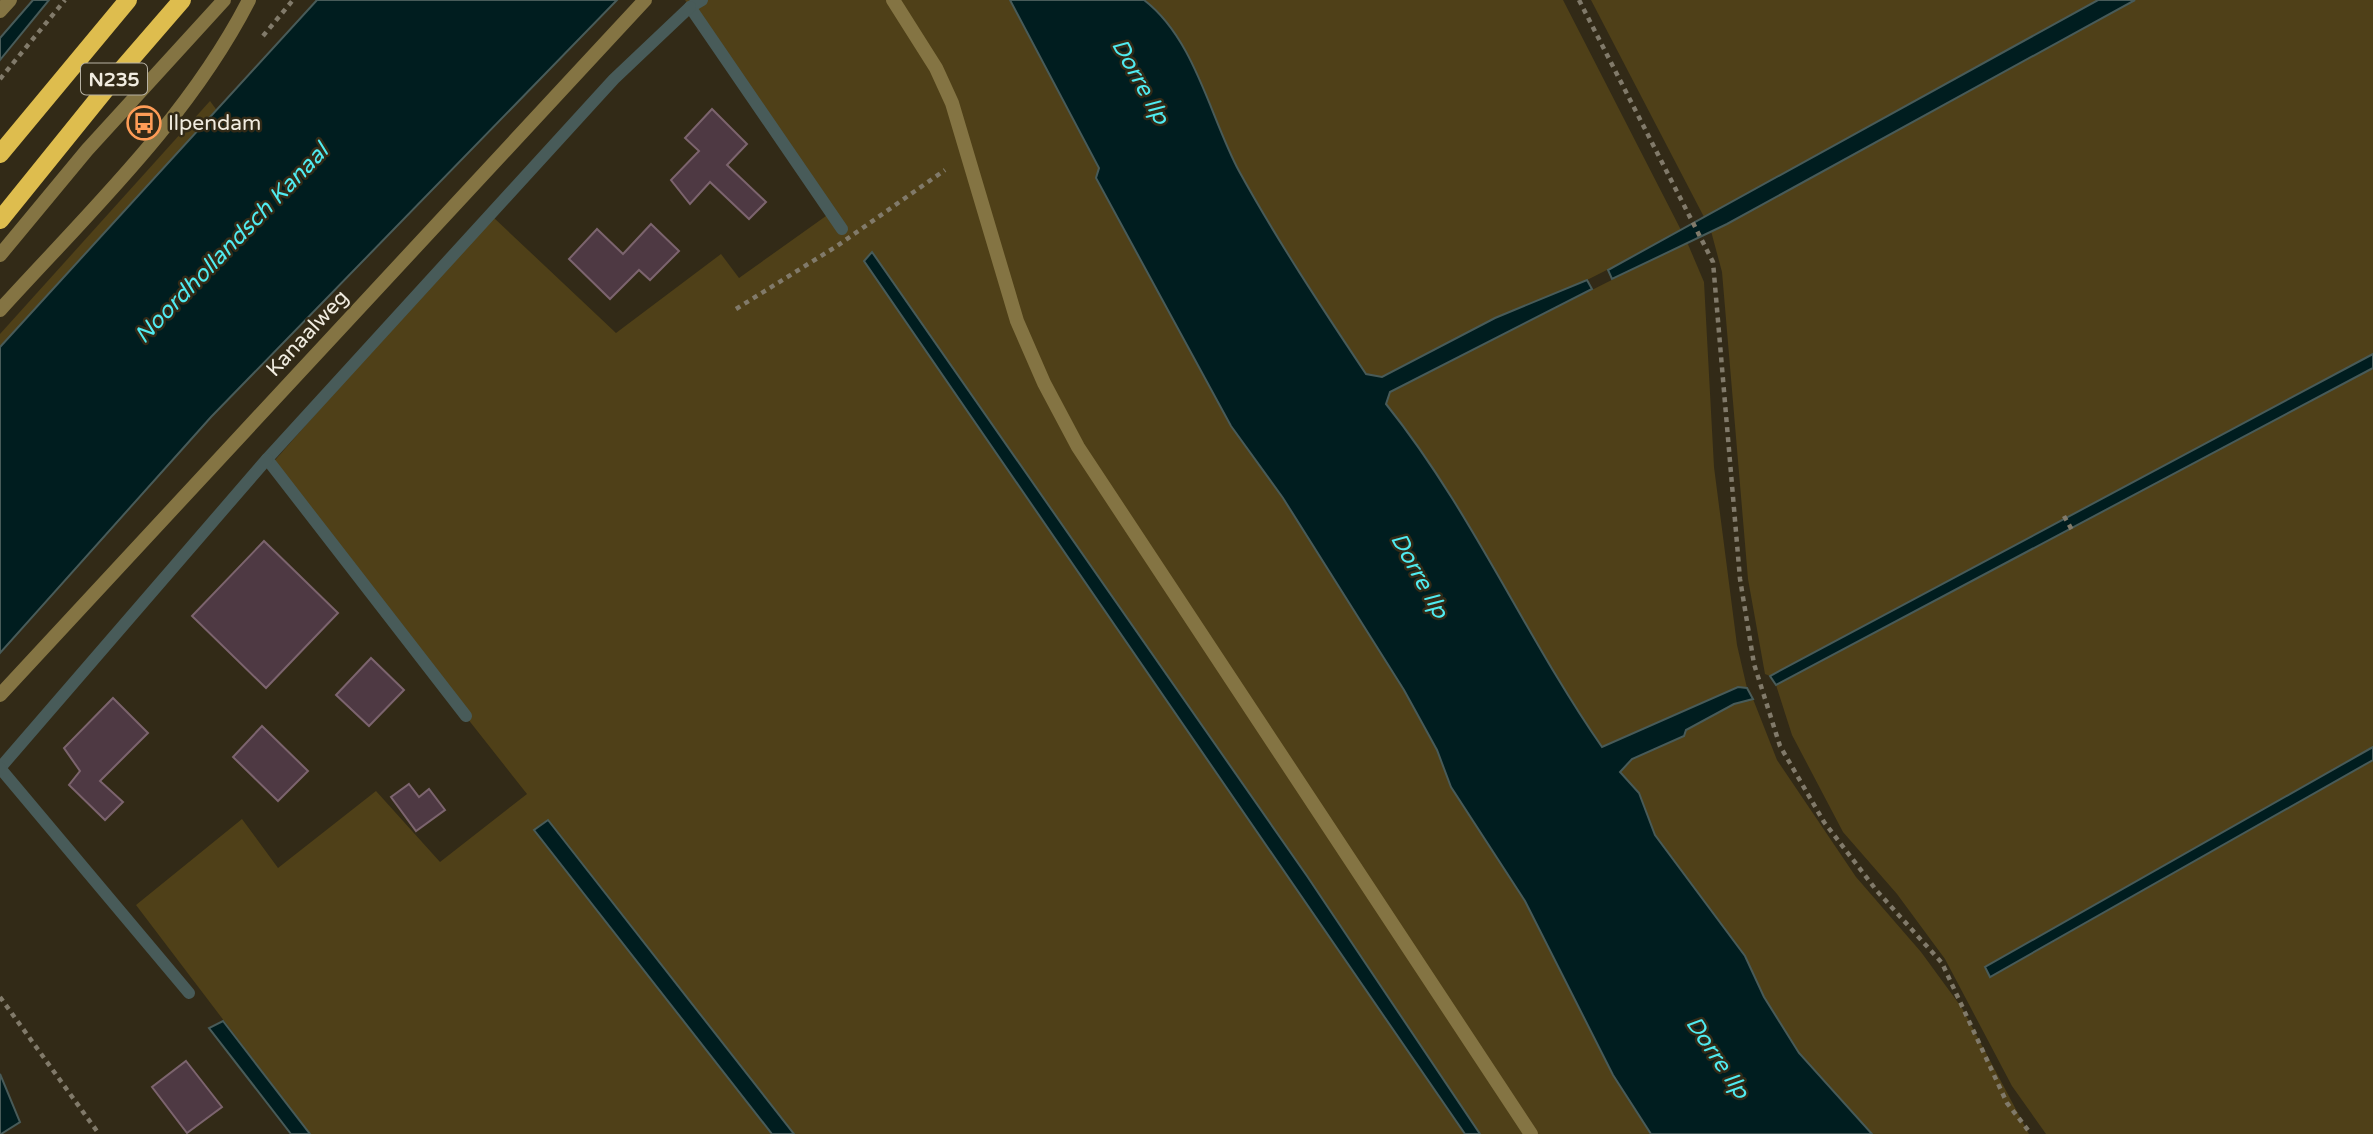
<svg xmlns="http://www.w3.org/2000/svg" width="2373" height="1134" font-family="'Varela Round',sans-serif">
<rect width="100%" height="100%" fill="#322a17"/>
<!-- green -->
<g fill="#4f4018">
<path d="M685,0H1010L1099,168L1096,178L1231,426L1283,498L1404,690L1437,750L1451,787L1525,901L1613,1075L1651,1134H1480L1307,876L872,252L864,261L1465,1134H794L548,820L535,831L772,1134H310L136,905L242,819L278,868L376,791L440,862L527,794L269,467L427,287L493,217L616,333L721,254L739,278L833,211Z"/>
<path d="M1144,0H1563L1682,232L1587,280L1495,318L1382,377L1366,374C1323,307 1278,240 1239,171C1209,117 1195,39 1144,0Z"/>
<path d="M1591,0H2098L1704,217Z"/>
<path d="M2135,0H2373V354L1770,676L1765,674L1748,579L1722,272L1711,231Z"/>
<path d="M210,101L218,112L0,347V334Z"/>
<path d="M1687,242L1704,282L1714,467L1737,645L1747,688L1738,687L1602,747C1581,716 1560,686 1541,653C1491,569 1448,481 1386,404L1390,392Z"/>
<path d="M2373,368V747L1985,967L1991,977L2373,760V1134H2046L2012,1086L1945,959L1897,894L1843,832L1792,735L1776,685Z"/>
<path d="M1753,699L1777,760L1856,877L1921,952L1962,1008L2029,1134H1872L1799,1053L1764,997L1745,956L1655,835L1639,793L1619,772L1632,759L1683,736L1686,730L1734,704Z"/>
</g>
<!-- water -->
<g fill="#001d1f" stroke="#485b59" stroke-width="2">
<path d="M33,0H49L0,60V38Z"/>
<path d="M317,0H617L211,417L0,653V347Z"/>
<path d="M1010,0H1144C1195,39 1210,117 1239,171C1277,240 1322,308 1366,374L1382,377L1495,318L1587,280L1592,289L1390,392L1386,404C1471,510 1525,636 1602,747L1738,687L1747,688L1753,699L1734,704L1686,730L1684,736L1632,759L1620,772L1639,793L1655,835L1745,956L1764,997L1799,1053L1872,1134H1651L1613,1075L1525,901L1451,787L1437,750L1404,690L1283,498L1231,426L1096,178L1099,168Z"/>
<path d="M2098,0H2135L1727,224L1612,279L1608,270Z"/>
<path d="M872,252L1307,876L1480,1134H1465L864,261Z"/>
<path d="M2373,354V368L1776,685L1770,676Z"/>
<path d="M2373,747V760L1990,977L1985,967Z"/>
<path d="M548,820L794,1134H772L534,830Z"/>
<path d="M223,1021L310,1134H291L209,1028Z"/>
<path d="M0,1074L20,1122L1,1134H0Z"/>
</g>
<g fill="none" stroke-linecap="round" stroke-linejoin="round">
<!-- stream -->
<g stroke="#485b59" stroke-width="12">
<path d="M702,0L690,7L842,229"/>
<path d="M466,716L267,459L614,79L690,7"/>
<path d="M0,768L267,459"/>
<path d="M0,768L189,993"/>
</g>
</g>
<!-- building -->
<g fill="#4e3943" stroke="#7c646e" stroke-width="2">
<path d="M712,109L747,144L727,165L766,202L749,219L710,182L690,204L671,180L699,151L685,138Z"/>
<path d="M651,224L679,251L650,280L639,270L610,299L569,259L597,229L623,254Z"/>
<path d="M264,541L338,613L266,688L192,616Z"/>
<path d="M371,658L404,690L369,726L336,695Z"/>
<path d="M113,698L148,733L100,781L123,802L105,820L69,785L80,771L64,748Z"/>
<path d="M262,726L308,771L278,801L233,757Z"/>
<path d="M409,784L419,797L429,789L445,810L416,831L391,797Z"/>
<path d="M186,1061L222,1107L187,1133L152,1087Z"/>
</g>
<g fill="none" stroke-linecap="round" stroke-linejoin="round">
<!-- path -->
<g stroke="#817a6a" stroke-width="4.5" stroke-dasharray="5 5" stroke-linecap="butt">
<path d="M1579,0L1713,262L1740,579L1754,664L1780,746L1824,822L1877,891L1942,963L2007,1103L2031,1134"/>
<path d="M263,36L293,0"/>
<path d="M0,79L65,0"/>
<path d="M736,309L837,246L945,170"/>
<path d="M2064,516L2072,530"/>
<path d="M0,997L99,1134"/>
</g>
<!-- lane -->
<g stroke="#847443" stroke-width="14">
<path d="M0,255L87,150L224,0"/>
<path d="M0,310C89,212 188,119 249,0"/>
</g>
<!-- street -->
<g stroke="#847443" stroke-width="14">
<path d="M893,0L936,68L952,103L1017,321L1044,383L1078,447L1531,1134"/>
<path d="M0,11L10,0"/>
<path d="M0,695L645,0"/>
</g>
<!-- primary -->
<g stroke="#debd4e" stroke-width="18">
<path d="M0,154L128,0"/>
<path d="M0,220L118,74L182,0"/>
</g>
</g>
<!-- icons -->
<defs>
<symbol id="bus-ring" viewBox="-11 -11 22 22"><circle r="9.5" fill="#322a17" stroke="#fe9c57" stroke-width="1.5"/><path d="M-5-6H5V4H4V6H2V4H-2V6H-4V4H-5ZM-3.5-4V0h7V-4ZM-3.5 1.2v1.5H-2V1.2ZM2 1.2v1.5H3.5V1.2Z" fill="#fe9c57"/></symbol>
</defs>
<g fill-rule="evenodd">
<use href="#bus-ring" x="125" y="104" width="38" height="38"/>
</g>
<g text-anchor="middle" stroke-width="5" stroke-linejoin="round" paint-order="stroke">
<!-- shield labels -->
<rect fill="#322a17" stroke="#b8b2a4" stroke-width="2" x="81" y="63.5" width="66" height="31" rx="5"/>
<g font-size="19" font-weight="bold" fill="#f1ece0">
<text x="114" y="86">N235</text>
</g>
<!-- poi labels -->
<g font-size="21" fill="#f1ece0" stroke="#322a17" text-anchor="start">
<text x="168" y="130">Ilpendam</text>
</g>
<!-- street labels -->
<g font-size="21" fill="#f1ece0" stroke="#322a17">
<text transform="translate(307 333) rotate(-47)" y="7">Kanaalweg</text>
</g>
<!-- water labels -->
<g font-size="23" font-style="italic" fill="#50ebf0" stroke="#322a17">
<text transform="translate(1141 81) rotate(61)" y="8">Dorre Ilp</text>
<text transform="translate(231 243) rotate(-46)" y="8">Noordhollandsch Kanaal</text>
<text transform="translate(1420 575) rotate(61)" y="8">Dorre Ilp</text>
<text transform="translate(1718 1057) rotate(56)" y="8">Dorre Ilp</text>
</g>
</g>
</svg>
